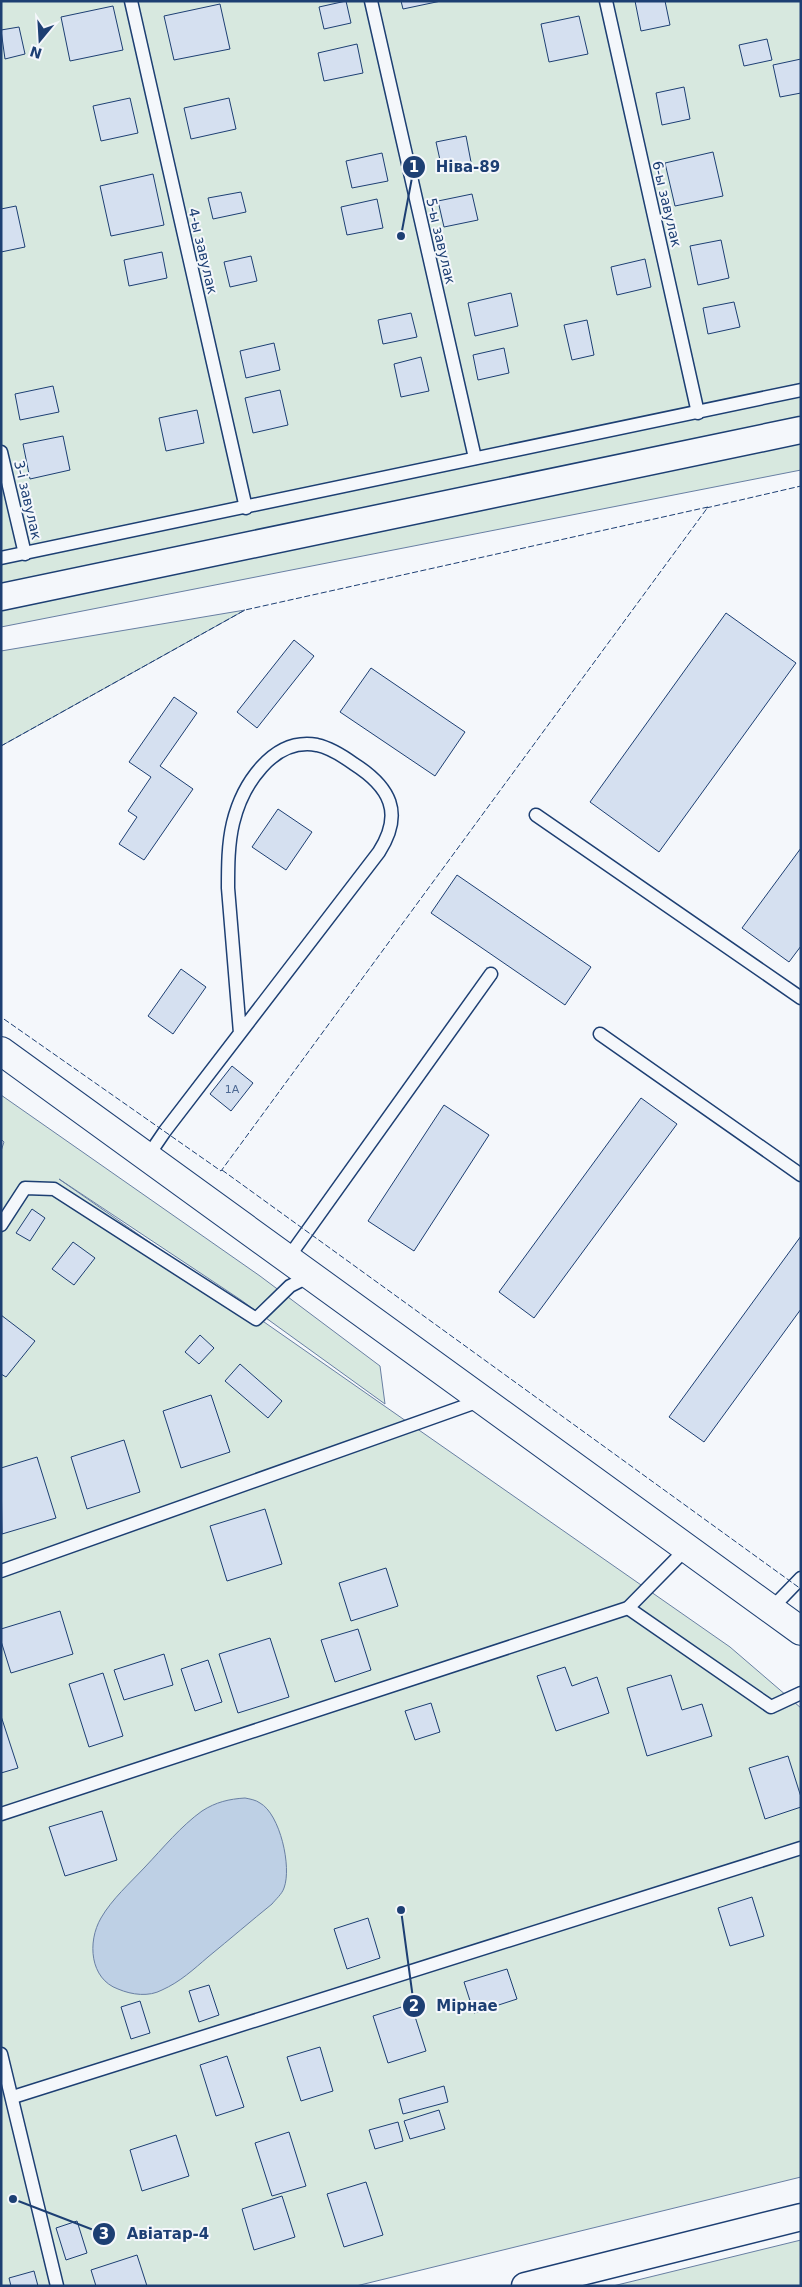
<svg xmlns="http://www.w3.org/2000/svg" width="802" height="2287" font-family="'DejaVu Sans',sans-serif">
<rect width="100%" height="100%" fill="#f4f7fb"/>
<!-- green -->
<g fill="#d7e8df" stroke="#687fa3">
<path d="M1,1H801V470L1,627Z"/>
<path d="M245,610L1,746V651Z"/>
<path d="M1,1095L260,1276L380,1366L385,1404L241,1300L59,1179L730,1647L801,1708V2177L356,2286H1V1151L4,1142L1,1139Z"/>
<path d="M801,2240V2286H613Z"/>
</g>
<!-- water -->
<path fill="#bed0e5" stroke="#687fa3" d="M245,1798C250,1799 256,1800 260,1803C280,1814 292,1867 284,1888C282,1894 276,1899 272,1904C251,1921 230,1939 208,1957C194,1969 180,1982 162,1990C149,1997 132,1995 118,1989C90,1979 87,1942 101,1918C112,1899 130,1883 145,1867C163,1848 181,1826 202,1811C216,1802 229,1799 245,1798Z"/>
<!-- building -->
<g fill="#d5e0f0" stroke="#1d3f73">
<path d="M346,1L351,23L324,29L319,7Z"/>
<path d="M401,1H441L403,9Z"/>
<path d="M635,1H665L670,25L641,31Z"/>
<path d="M220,4L230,49L174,60L164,16Z"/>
<path d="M113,6L123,50L70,61L61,17Z"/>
<path d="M579,16L588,54L549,62L541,24Z"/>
<path d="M19,27L25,54L5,59L1,30Z"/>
<path d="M767,39L772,60L744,66L739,45Z"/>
<path d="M357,44L363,73L324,81L318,53Z"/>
<path d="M801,59V93L780,97L773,65Z"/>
<path d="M684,87L690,119L662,125L656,93Z"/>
<path d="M130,98L138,133L101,141L93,106Z"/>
<path d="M229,98L236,129L191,139L184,108Z"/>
<path d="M466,136L471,162L442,169L436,142Z"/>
<path d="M713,152L723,196L675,206L665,163Z"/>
<path d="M382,153L388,181L352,188L346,161Z"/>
<path d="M153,174L164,225L111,236L100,186Z"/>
<path d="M241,192L246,212L213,219L208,198Z"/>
<path d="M472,194L478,220L444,227L438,201Z"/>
<path d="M377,199L383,228L347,235L341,207Z"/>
<path d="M16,206L25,247L1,252V209Z"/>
<path d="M721,240L729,278L698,285L690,246Z"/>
<path d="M162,252L167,278L129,286L124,260Z"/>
<path d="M251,256L257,281L230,287L224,262Z"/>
<path d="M645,259L651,287L617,295L611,267Z"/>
<path d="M511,293L518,326L475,336L468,303Z"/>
<path d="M734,302L740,327L708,334L703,308Z"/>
<path d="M411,313L417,337L383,344L378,320Z"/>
<path d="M587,320L594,355L572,360L564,325Z"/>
<path d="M274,343L280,370L246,378L240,351Z"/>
<path d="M504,348L509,373L478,380L473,355Z"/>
<path d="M421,357L429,391L401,397L394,364Z"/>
<path d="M53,386L59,412L20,420L15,394Z"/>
<path d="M280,390L288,425L253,433L245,398Z"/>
<path d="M197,410L204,443L166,451L159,418Z"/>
<path d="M63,436L70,470L30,479L23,444Z"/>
<path d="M726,613L796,663L659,852L590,802Z"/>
<path d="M294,640L314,656L257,728L237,712Z"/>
<path d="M371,668L465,732L435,776L340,712Z"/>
<path d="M174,697L197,713L160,766L193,789L144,860L119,844L137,817L128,811L151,777L129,762Z"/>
<path d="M278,809L312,832L286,870L252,847Z"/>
<path d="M801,848V946L789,962L742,928Z"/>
<path d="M457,875L591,967L565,1005L431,913Z"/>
<path d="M181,969L206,987L173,1034L148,1016Z"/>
<path d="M232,1066L253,1083L231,1111L210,1094Z"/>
<path d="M641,1098L677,1124L534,1318L499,1292Z"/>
<path d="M444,1105L489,1135L414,1251L368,1221Z"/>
<path d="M32,1209L45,1218L30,1241L16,1233Z"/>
<path d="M801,1236V1309L704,1442L669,1417Z"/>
<path d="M73,1242L95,1258L74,1285L52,1269Z"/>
<path d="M1,1315L35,1341L6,1377L1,1374Z"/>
<path d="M200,1335L214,1348L199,1364L185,1352Z"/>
<path d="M240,1364L282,1401L268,1418L225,1381Z"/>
<path d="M211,1395L230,1452L181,1468L163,1411Z"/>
<path d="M124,1440L140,1492L87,1509L71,1457Z"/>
<path d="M37,1457L56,1518L2,1534L1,1468Z"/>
<path d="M265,1509L282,1564L227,1581L210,1526Z"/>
<path d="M386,1568L398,1606L351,1621L339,1583Z"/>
<path d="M60,1611L73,1654L11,1673L1,1641V1629Z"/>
<path d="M358,1629L371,1670L335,1682L321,1640Z"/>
<path d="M270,1638L289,1697L238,1713L219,1654Z"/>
<path d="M164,1654L173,1685L124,1700L114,1670Z"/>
<path d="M208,1660L222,1702L195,1711L181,1669Z"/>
<path d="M565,1667L572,1686L597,1677L609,1713L556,1731L537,1676Z"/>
<path d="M103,1673L123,1736L89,1747L69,1684Z"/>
<path d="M671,1675L682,1710L702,1704L712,1736L647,1756L627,1688Z"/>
<path d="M431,1703L440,1732L415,1740L405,1711Z"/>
<path d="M1,1716L18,1768L1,1773Z"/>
<path d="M788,1756L801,1797V1807L765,1819L749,1768Z"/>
<path d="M102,1811L117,1860L65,1876L49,1827Z"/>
<path d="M752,1897L764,1936L730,1946L718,1908Z"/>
<path d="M368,1918L380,1958L347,1969L334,1929Z"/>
<path d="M507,1969L517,1999L474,2013L464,1982Z"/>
<path d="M209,1985L219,2015L199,2022L189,1991Z"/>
<path d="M140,2001L150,2033L131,2039L121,2007Z"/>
<path d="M411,2004L426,2051L388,2063L373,2016Z"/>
<path d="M320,2047L333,2091L301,2101L287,2057Z"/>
<path d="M227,2056L244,2107L216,2116L200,2065Z"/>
<path d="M444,2086L448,2102L403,2114L399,2099Z"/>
<path d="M439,2110L445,2129L410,2139L404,2121Z"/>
<path d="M398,2122L403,2141L375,2149L369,2130Z"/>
<path d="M289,2132L306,2186L272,2196L255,2143Z"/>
<path d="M176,2135L189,2176L142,2191L130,2150Z"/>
<path d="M366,2182L383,2235L344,2247L327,2194Z"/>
<path d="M282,2196L295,2237L254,2250L242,2209Z"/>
<path d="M77,2221L87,2253L66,2260L56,2228Z"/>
<path d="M137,2255L147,2286H96L91,2270Z"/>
<path d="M34,2271L38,2286H11L9,2278Z"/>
</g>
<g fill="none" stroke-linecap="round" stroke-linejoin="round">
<defs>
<g id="lane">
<path d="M131,1L246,508"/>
<path d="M371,1L475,458"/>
<path d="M606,1L698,413"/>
<path d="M1,452L25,554"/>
<path d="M1,558L801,390"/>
<path d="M536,815L801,998"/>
<path d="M600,1034L801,1175"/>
<path d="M148,1156L165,1131L379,852C404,813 390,787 354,764C343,756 331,748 317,745C272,737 242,786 233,823C228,844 228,867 228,888L240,1033"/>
<path d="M1,1225L25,1188L54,1189L256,1319L290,1286L312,1275"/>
<path d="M288,1258L491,974"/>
<path d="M1,1571L482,1400"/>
<path d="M628,1608L771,1707L801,1693"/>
<path d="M771,1609L801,1578"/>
<path d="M1,1814L628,1608L687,1548"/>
<path d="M1,2054L57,2286"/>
<path d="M13,2097L801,1848"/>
</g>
<g id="street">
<path d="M1,597L801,430"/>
<path d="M525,2286L801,2217"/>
</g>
<path id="secondary" d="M1,1051L801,1631"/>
</defs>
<!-- lane casing -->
<use href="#lane" stroke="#1d3f73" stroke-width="15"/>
<!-- street casing -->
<use href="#street" stroke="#1d3f73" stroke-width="29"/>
<!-- secondary casing -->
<use href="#secondary" stroke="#1d3f73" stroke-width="30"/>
<!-- lane -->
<use href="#lane" stroke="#f4f7fb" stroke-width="12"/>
<!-- street -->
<use href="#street" stroke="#f4f7fb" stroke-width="26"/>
<!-- secondary -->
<use href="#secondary" stroke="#f4f7fb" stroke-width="28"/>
<!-- fence -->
<g stroke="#1d3f73" stroke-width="1" stroke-dasharray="6 2.5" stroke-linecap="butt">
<path d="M706,508L801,486"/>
<path d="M1,746L245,610L708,507L221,1171L1,1017"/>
<path d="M222,1170L801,1589"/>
</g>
</g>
<g text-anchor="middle" stroke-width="4" stroke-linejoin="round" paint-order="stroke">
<!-- number labels -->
<g font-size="11" fill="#4b6792">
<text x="232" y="1093">1А</text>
</g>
<!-- street labels -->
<g font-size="14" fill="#1d3f73" stroke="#f4f7fb">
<text transform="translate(667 204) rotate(77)" y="5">6-ы завулак</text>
<text transform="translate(441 241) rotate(77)" y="5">5-ы завулак</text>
<text transform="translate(203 251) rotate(77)" y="5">4-ы завулак</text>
<text transform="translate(28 500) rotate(77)" y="5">3-і завулак</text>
</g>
</g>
<!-- callouts -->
<path fill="none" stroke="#1d3f73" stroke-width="2" d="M401 236L414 167M401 1910L414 2006M13 2199L104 2234"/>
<g fill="#1d3f73" stroke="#f4f7fb" stroke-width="2">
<circle cx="401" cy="236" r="5"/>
<circle cx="401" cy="1910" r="5"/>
<circle cx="13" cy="2199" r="5"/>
<circle cx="414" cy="167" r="12"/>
<circle cx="414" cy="2006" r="12"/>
<circle cx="104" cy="2234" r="12"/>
</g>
<g font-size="15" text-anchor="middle" font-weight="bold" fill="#fff">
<text x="414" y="172">1</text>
<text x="414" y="2011">2</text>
<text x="104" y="2239">3</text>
</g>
<g font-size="15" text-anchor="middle" font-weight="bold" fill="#1d3f73" stroke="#f4f7fb" stroke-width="4" stroke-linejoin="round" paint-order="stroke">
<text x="468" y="172">Ніва-89</text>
<text x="467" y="2011">Мірнае</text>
<text x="168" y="2239">Авіатар-4</text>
</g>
<!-- border -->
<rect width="802" height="2287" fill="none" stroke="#1d3f73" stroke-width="5"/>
<!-- north arrow -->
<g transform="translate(40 40) rotate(198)" stroke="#f4f7fb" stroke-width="4" paint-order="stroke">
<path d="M0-4L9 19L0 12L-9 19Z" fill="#1d3f73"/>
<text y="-8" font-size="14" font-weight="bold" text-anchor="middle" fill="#1d3f73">N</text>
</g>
</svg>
